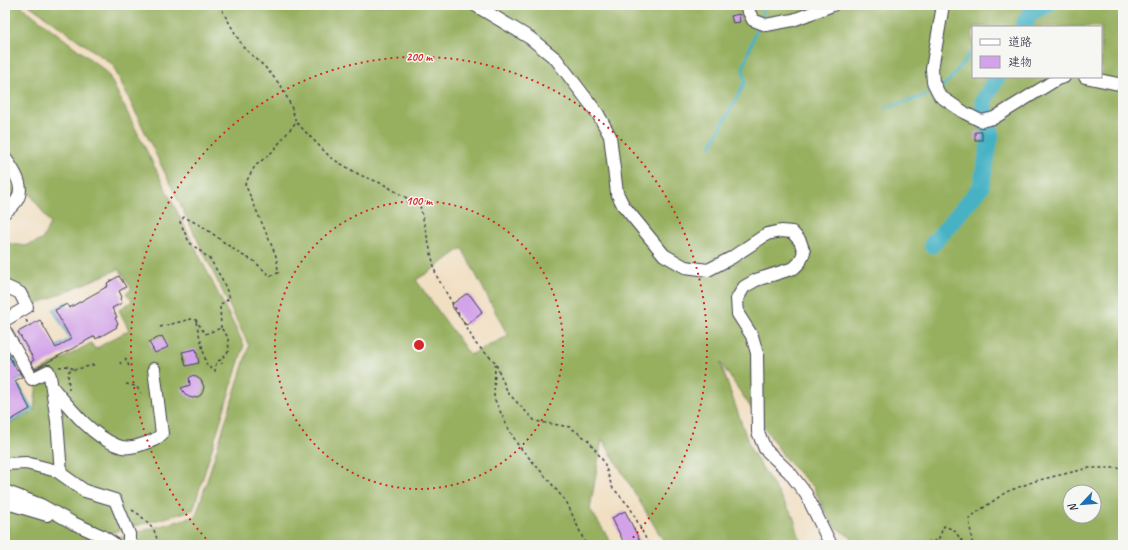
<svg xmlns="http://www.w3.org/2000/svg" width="1128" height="550" font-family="Caveat,'Klee One',sans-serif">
<rect width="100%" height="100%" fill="#f6f6f2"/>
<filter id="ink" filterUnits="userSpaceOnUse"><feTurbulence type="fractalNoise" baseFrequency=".025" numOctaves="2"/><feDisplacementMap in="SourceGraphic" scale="8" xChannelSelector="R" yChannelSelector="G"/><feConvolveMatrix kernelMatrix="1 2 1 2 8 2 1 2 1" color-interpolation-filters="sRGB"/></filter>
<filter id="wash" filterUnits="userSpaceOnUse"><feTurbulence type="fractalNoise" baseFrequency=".012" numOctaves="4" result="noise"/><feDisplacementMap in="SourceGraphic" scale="16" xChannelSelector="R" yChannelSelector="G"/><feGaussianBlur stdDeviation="0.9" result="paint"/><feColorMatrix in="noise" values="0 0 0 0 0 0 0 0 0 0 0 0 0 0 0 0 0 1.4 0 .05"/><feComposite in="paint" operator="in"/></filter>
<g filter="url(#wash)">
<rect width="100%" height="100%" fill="#f1dfc2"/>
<!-- green -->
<path fill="#bfcc6e" stroke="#707754" d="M5,178C17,185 15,196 5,203Z"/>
<!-- forest -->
<g fill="#97b061" stroke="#5c694e" fill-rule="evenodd">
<path d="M5,5H20L107,72L244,345L193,510L67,545H5V420L8,425L34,411L38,372L91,343L95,349L129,330L119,310L132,301L126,293L132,289L119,269L34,305L15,292L5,296V243L25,246L42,240L50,223L5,156Z"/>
<path d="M29,5H1123V545H863L835,527L825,512L814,488L787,461L720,362L751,450L793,516L802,545H666L602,439L590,509L613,545H92L196,516L249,346L112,64ZM973,27H1101V77H973ZM462,248L508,336L470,355L416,280L432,270ZM1070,492H1094V516H1070Z"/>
</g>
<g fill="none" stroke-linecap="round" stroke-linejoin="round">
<!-- stream -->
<g stroke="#46b2c4" stroke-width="3">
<path d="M760,20L765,5"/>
<path d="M940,87L949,81L973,50"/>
<path d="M886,108L922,97L935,89"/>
<path d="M711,146L745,82L743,68L758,25"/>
<path d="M5,346L17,367L14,369"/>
<path d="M54,349L71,339L54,310L67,303"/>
<path d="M12,383L26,375"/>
<path d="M5,416L9,422L32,409L19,387L16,388V387"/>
<path d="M156,545L157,542"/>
<path d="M158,545L159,544"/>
</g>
<!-- river -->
<g stroke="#46b2c4" stroke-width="17">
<path d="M1023,27L1031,12L1047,5"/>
<path d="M932,245L981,187L991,134L983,102L997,77"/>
</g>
</g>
<g id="blocks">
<!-- building -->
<g fill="#d3a3e9">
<path d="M739,14L740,22L733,23L731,16Z"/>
<rect x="975" y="132" width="7" height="8"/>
<path d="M119,276L126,287L119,291L122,297L120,298L122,303L112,308L117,317L115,318L118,324L116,325L117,327L96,339L95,336L35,369L31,362L34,360L18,332L40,320L56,348L71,339L55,310L67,304L69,308L108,286L107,283Z"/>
<path d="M466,294L470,295L481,310L482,313L467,325L464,323L453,308L452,304Z"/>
<path d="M162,336L168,347L155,353L149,342Z"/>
<path d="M5,349L17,370L18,369L22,377L15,381L30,409L9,421L5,414Z"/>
<path d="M196,349L199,363L186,366L182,352Z"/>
<path d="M193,375L201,380L204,387L203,391L201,395L197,397L193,398L189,397L186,395L181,388L190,385L189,378Z"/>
<path d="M625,511L642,545H625L612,518Z"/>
</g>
</g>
</g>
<g filter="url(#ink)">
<use href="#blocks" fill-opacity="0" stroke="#413e4f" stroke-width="1"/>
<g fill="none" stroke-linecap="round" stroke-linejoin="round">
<defs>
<g id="minor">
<path d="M475,5L530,38L556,59L598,114L610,136L617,193L623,205L664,255L685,267L708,270L731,258L767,234L781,231L792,232L800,241L804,252L800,262L794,268L756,280L744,287L737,299L738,314L752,336L757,353L758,432L765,449L790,473L806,494L831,545"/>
<path d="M746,5L747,8L753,20L766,25L793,20L833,5"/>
<path d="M943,5L932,69L933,82L940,96L965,113L981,121L994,118L1057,79L1064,77"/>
<path d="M1085,77L1123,85"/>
<path d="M5,158C19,178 30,195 5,212"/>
<path d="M5,286L20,293L27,307L5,320"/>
<path d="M5,331L32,379L48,371L50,376L57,421L61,473"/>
<path d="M52,387C70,408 90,434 116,445C124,449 135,447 143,444C151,442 156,440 162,434L154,369"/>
<path d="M5,464L26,463L57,471L85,491L115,500L129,534V540L127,545"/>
<path d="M5,491L41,505L73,523L102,536L113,543L114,545"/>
<path d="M5,501L10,504L47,515"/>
</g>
</defs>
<!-- minor casing -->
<use href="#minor" stroke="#413e4f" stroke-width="14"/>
<!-- path -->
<g stroke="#413e4f" stroke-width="1.5" stroke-dasharray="3 3" stroke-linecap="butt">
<path d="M219,5L243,47L265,67L282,87L291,106L296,122"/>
<path d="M26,320L29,326"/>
<path d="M196,322L207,366L215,371L216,364L217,361L221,360L222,364"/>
<path d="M160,327L191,319L196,320L205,334L221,328L228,337L229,351L222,358L221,360"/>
<path d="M221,328L220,305L230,298L222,279L210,259L189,242L180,222L184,217L202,226L240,254L254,261L270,276L278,273L277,259L274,251L245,184L255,166L272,152L296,122L331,158L360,175L383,184L420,206L436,275L476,344L495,362L508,393L535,421L570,427L589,441L604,462L612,487L630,507L649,545"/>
<path d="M125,358L130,368"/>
<path d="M120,362L121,364"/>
<path d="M495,364L494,398L507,426L518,445L546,477L567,503L586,545"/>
<path d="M59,367L67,366L74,369"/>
<path d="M126,384L136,386L141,393"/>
<path d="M69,390L68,374L69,371L97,364"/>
<path d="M132,510L140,515L154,530L158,542L157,545"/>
<path d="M916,545L923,543L938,540L944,526L954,530L965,545"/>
<path d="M965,545L972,542L969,518L1006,492L1035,481L1089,468H1118L1123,469"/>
</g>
<!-- minor -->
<use href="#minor" stroke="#fff" stroke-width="12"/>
</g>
</g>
<!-- distance rings -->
<g fill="none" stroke="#d62828" stroke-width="2" stroke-dasharray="2 4">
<circle cx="419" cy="345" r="144"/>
<path d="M210 543A288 288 0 1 1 628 543"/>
</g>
<circle cx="419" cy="345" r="6" fill="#d62828" stroke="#f6f6f2" stroke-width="2"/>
<g font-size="12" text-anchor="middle" font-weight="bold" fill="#d62828" stroke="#f6f6f2" stroke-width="3" stroke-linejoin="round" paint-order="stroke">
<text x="419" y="61">200 m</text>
<text x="419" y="205">100 m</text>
</g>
<!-- margin -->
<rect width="1128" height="550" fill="none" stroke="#f6f6f2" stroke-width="20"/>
<!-- legend -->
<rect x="972" y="26" width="130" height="52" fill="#f6f6f2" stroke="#a1a1a9"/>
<rect x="980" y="39" width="20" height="6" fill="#ffffff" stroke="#a1a1a9"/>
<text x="1008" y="46" font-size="12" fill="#22223b">道路</text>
<rect x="980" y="56" width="20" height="12" fill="#d3a3e9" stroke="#a1a1a9"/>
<text x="1008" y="66" font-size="12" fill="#22223b">建物</text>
<!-- north arrow -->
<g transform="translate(1082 504) rotate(244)"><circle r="19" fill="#f6f6f2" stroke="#a1a1a9"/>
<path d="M0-3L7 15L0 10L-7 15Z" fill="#1f6fb2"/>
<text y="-6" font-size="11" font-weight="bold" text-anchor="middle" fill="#22223b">N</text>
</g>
</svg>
